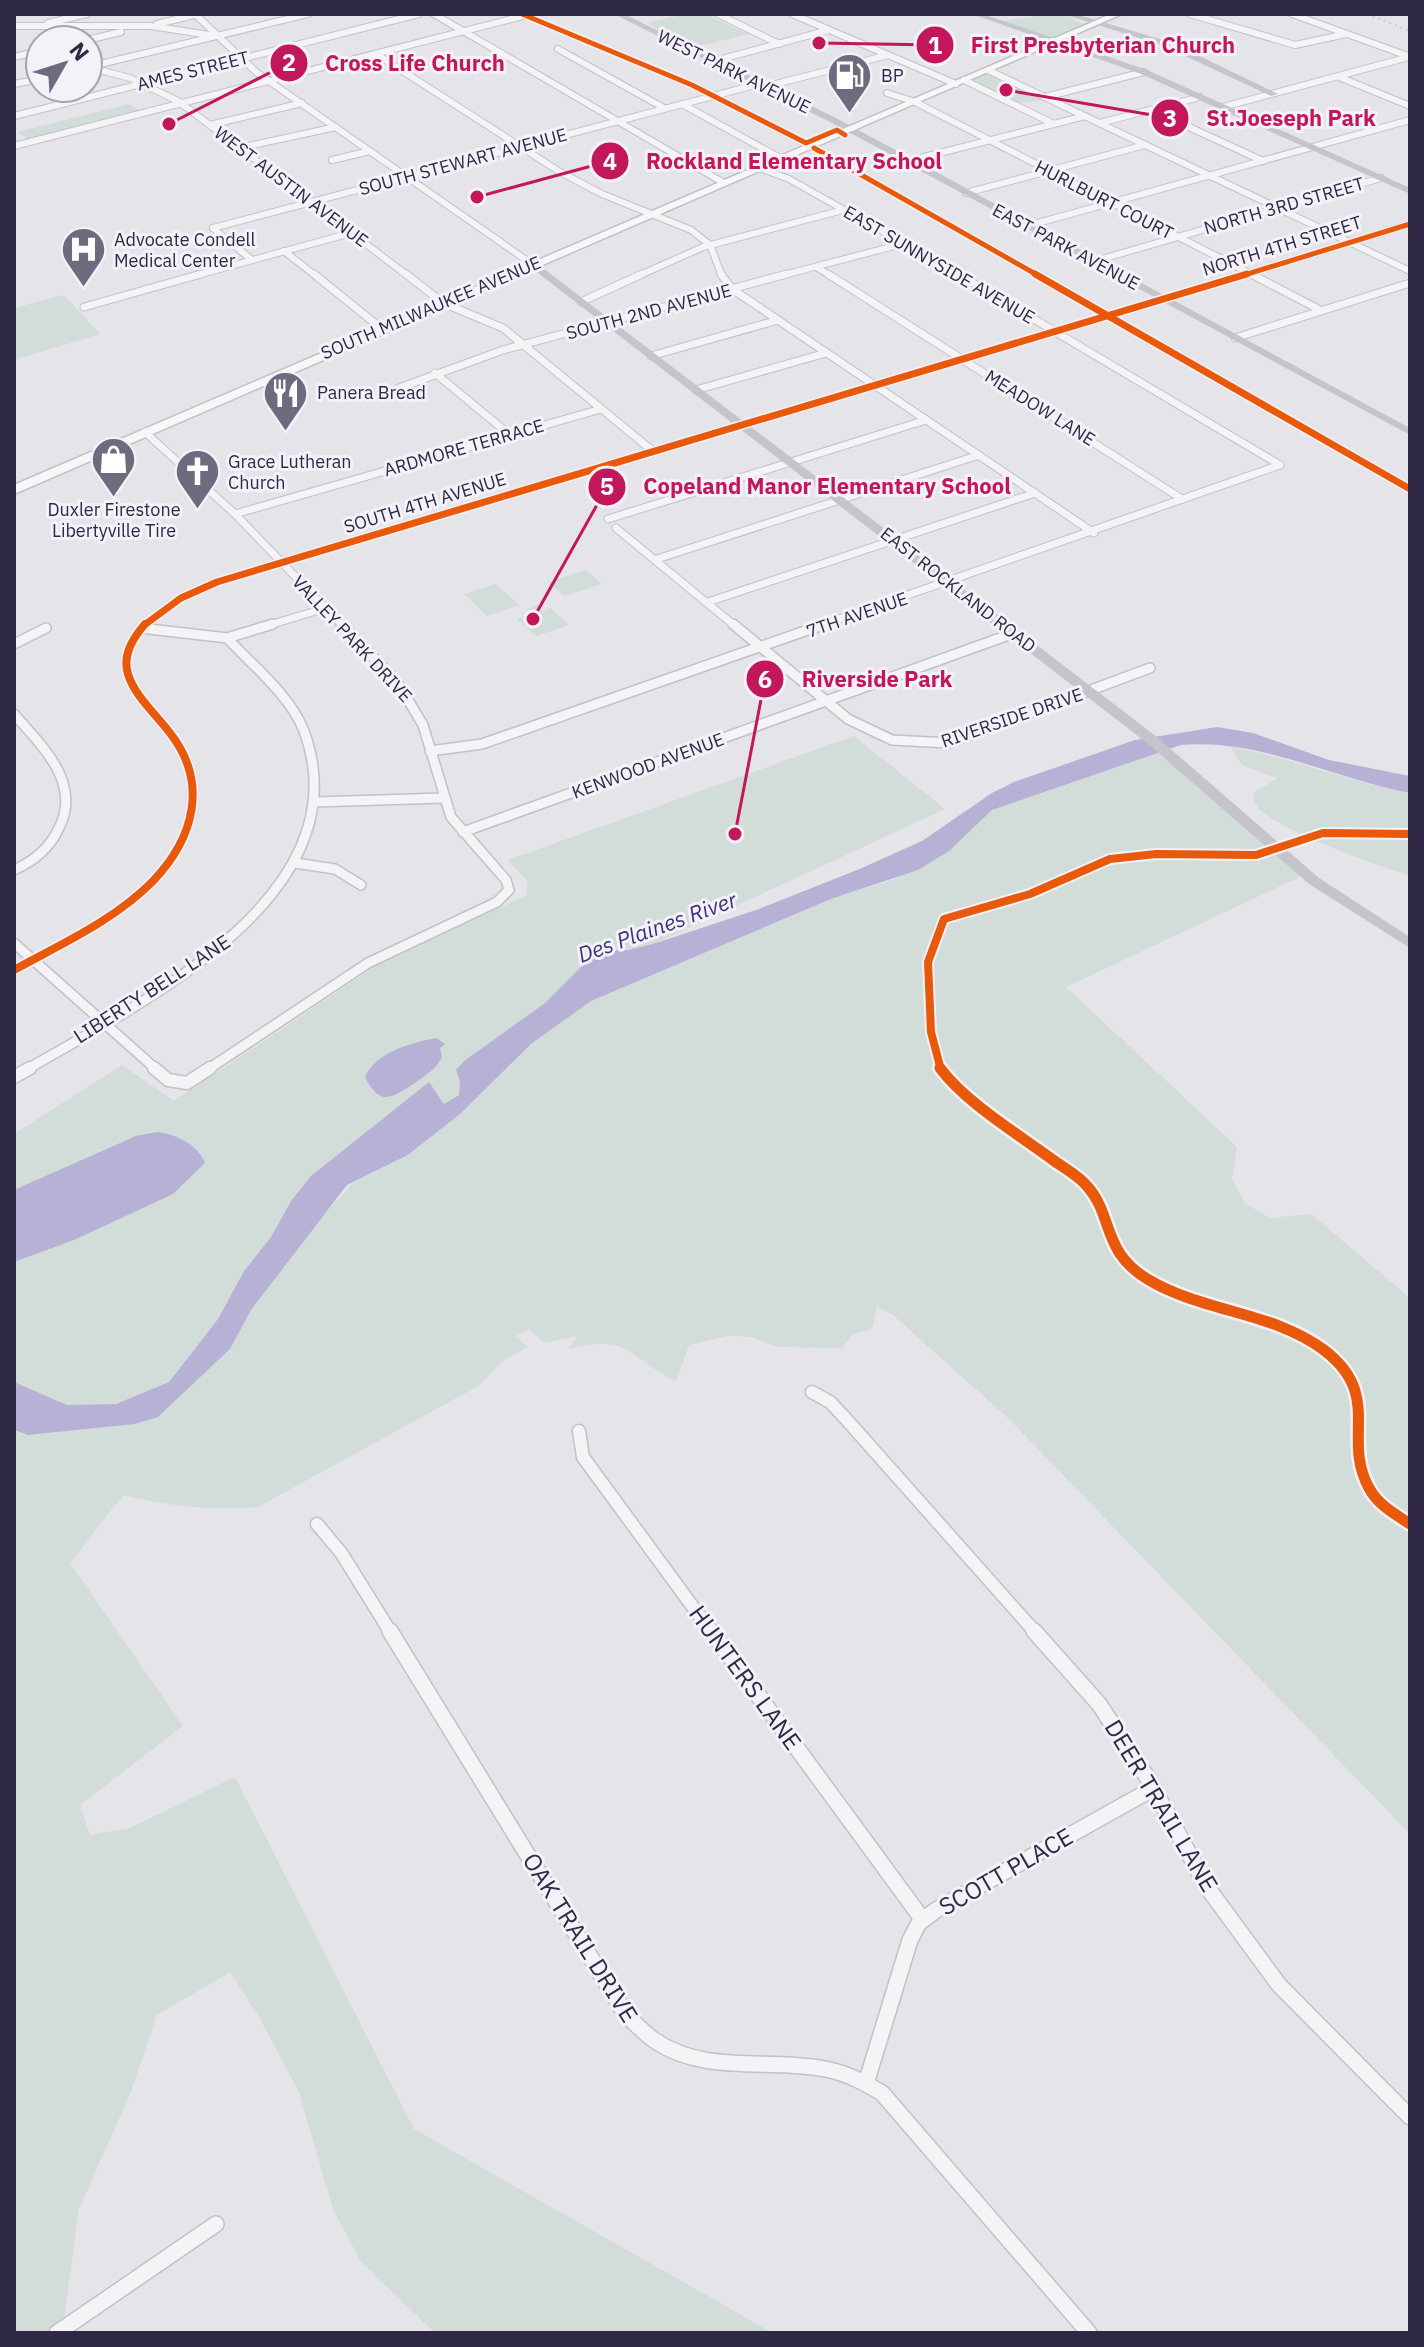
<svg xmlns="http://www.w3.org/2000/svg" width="1424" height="2347" font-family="'IBM Plex Sans',sans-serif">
<rect width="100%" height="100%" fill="#e5e4e9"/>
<!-- green -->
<g fill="#d2dcd8">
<path d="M686,14H705L748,34L695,47L647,23Z"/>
<path d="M1031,14H1062L1085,25L1051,39L1002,21L1034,17Z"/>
<path d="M989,73L1041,99V100L1020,103L969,81Z"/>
<path d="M129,104L141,111L28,139L17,132Z"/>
<path d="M64,295L100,334L14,360V308Z"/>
<path d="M586,570L602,584L564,596L548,582Z"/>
<path d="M496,584L519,605L487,616L464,594Z"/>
<path d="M537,605L543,611L550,608L569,625L536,636L517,619L532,614L527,609Z"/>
<path d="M854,736L945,809L656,943L628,950H604L545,1003L464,1061L459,1094L444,1104L430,1083L291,1201L271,1237L244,1271L218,1319L169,1382L116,1404L67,1405L14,1382V1134L122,1065L174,1101L377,965L527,895V881L508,860Z"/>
<path d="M1231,747C1292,758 1349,782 1410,793V875C1382,868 1270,827 1256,805C1254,801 1254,797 1253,793L1277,778L1242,765Z"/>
<path d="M1164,751L1306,874L1066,987L1237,1147L1232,1179L1245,1203L1269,1218L1311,1214L1410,1298V1834L1009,1419L893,1315L877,1307L872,1329L852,1335L842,1348L778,1347L751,1337L726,1336L689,1345L676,1382C627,1356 631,1334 568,1349L578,1336L544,1343L529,1329L515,1336L528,1347L501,1362L480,1385L258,1507C211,1511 169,1506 123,1495L70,1563L183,1726L80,1805L90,1835L130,1828L235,1777L414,2129L773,2333H435L361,2262L333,2209L299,2092L258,2015L230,1972L157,2015L130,2094L79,2209L62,2333H14V1430L28,1435L135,1424L158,1417L230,1349L251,1310L309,1231L354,1182L409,1155L460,1114L531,1044L591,1001L831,899L895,879L949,851L992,810Z"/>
</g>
<!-- water -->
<g fill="#b7b2d5">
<path d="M1217,727L1253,733L1329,760L1410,776V793C1334,779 1260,738 1181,745L992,810L949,851L918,870L831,899L591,1001L531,1044L460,1114L408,1155L347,1185L251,1310L230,1349L158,1417L135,1424L28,1435L14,1430V1382L67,1405L116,1404L169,1382L218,1319L244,1271L271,1237L291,1201L311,1176L429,1082L444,1104L459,1095L460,1081L456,1070L464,1061L545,1003L589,959L604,950H628L656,943L759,909L862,868L922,841L992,793L1014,782L1135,740Z"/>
<path d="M436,1038L445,1044L440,1048L442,1057C436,1069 426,1075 415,1083C392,1098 380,1107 365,1077C376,1052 411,1043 436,1038Z"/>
<path d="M157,1132C176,1134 198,1145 205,1163L173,1194L74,1240L14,1262V1190L136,1136Z"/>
</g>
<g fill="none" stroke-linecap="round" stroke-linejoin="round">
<defs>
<g id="street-far4">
<path d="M195,14L256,72L532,264"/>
<path d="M434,14L724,183"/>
<path d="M718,14L779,44"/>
<path d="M792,14L956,84"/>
<path d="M1190,14L1295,45L1346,34"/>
<path d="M1292,14L1408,56"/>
<path d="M48,23L87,14"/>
<path d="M157,24L198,14"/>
<path d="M14,26H151L209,35"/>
<path d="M87,40L121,32"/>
<path d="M558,49L664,108"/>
<path d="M376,54L560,172L602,194L691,230L710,245L722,276"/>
<path d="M14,57L40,51"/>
<path d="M714,61L829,30"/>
<path d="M92,66L308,14"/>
<path d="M88,67L130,78L178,101L408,276"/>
<path d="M988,70L1410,271"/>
<path d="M1339,77L1410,106"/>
<path d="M964,80L1054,124"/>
<path d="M14,84L40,79"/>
<path d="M764,87L888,55"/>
<path d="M887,93L915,102L1255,276"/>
<path d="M1045,97L1144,72"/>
<path d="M682,104L782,159"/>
<path d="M1223,107L1409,57"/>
<path d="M1152,110L1263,161"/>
<path d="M14,116L419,14"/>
<path d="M1100,123L1200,97"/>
<path d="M210,125L302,103"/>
<path d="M14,146L531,14"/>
<path d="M239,148L336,127"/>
<path d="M332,160L370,151"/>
<path d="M908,161L1085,116"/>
<path d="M760,168L789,179L962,276"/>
<path d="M966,193L1145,145"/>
<path d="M1027,226L1410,120"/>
<path d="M213,228L759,84"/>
<path d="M213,228L252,260"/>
<path d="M284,251L316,276"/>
<path d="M1095,261L1381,178"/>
<path d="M816,267L831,276"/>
<path d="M194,276L351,233"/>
<path d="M638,276L703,247L843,210"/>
<path d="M780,276L902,244"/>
<path d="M1241,276L1410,224"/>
</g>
<g id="street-far3">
<path d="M314,274L382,329"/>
<path d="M406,274L443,303L503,328L654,452"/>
<path d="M721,274L732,289L1094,533"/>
<path d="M828,274L1182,499"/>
<path d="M958,274L1280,465"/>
<path d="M1251,274L1320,310"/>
<path d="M581,302L642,274"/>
<path d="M84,307L201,274"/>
<path d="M1235,338L1410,283"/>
<path d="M651,356L778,320"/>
<path d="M435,373L510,435"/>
<path d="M399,388L503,350L787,274"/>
<path d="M696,390L826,353"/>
<path d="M145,432L235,514L343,626"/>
<path d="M235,514L601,409"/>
<path d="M608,519L926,420"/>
<path d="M616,528L735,626"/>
<path d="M657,559L979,455"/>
<path d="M708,602L1035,493"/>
<path d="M143,626L181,598L217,582L1247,274"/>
<path d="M266,626L326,608"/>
<path d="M819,626L1280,465"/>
</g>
<g id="street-far2">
<path d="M733,624L848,719L892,740L949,743L1150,668"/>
<path d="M141,628L227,638L273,624"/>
<path d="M14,644L46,628"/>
<path d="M14,714C42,746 82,783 59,828C50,848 34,861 14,870"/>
<path d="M430,751L482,744L825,624"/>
<path d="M315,802L443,798"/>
<path d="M463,832L1014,633"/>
<path d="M295,863L335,869L361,885"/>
<path d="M14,943L157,1070"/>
<path d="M14,970C61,944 115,920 153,881C194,838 209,783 170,733C156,714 135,697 128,674C122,655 133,638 145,624"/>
<path d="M26,1070C140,1003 365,895 304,731C290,695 253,666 227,638"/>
<path d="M207,1070L368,963L497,902L509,890L506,880L451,817L423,725L398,683L341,624"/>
</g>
<g id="street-far1">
<path d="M154,1068L168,1080L187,1083L210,1068"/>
<path d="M14,1077L30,1068"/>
<path d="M812,1392L830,1402L846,1419L1036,1633"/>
<path d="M579,1431L583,1457L712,1633"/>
<path d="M317,1524L342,1554L391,1633"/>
</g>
<g id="street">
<path d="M390,1631L626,2015C635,2023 644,2033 654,2040C704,2075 769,2058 825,2069C847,2073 863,2082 882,2093L1089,2333"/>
<path d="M711,1631L923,1920"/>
<path d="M1034,1631L1099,1704L1149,1780L1207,1887L1279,1985L1410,2117"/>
<path d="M867,2080L910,1940L919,1923L936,1910L1154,1788"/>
<path d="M57,2333L216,2224"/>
</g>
<path id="primary" d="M1111,14H1122L14,494V485Z"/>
</defs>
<!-- street-far4 casing -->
<use href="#street-far4" stroke="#c2c1c7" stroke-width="8"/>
<!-- street-far3 casing -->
<use href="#street-far3" stroke="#c2c1c7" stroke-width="9"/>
<!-- street-far2 casing -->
<use href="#street-far2" stroke="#c2c1c7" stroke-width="12"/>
<!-- street-far1 casing -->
<use href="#street-far1" stroke="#c2c1c7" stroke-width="15"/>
<!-- street casing -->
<use href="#street" stroke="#c2c1c7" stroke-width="18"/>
<!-- primary casing -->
<use href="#primary" stroke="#c2c0c7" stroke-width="3"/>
<!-- street-far4 -->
<use href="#street-far4" stroke="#f4f3f6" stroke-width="6"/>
<!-- street-far3 -->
<use href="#street-far3" stroke="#f4f3f6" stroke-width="7"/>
<!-- street-far2 -->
<use href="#street-far2" stroke="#f4f3f6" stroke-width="9"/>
<!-- street-far1 -->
<use href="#street-far1" stroke="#f4f3f6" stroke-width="12"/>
<!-- street -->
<use href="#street" stroke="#f4f3f6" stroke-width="15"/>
<!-- secondary -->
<g fill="#c5c4ca" fill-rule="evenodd">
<path d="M614,14H624L836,118L1410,428V435L830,122Z"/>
<path d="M972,14H983L1147,70L1410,188V194L1141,74Z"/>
<path d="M1063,14H1075L1170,42L1278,94L1271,96L1164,46Z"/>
<path d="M529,262H535L1157,737L1319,878L1410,937V948L1309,884L1147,743L529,266Z"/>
</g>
<!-- primary -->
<use href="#primary" fill="#f7f7f7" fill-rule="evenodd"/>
<!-- rail -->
<path stroke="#cdccd1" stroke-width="2" stroke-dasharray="2 4" stroke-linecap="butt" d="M1367,14L1410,31"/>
<defs>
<g id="cycleway-far3">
<path d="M522,14L692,85L806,143L837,130L845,135"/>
<path d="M814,148L1039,276"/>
<path d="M1241,276L1410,224"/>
</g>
<g id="cycleway-far2">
<path d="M1035,274L1410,489"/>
<path d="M143,626L181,598L217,582L1247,274"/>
</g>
<g id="cycleway-far1">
<path d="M14,970C61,944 115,920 153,881C194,838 209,783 170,733C156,714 135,697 128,674C122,655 133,638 145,624"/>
<path d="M941,1070L931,1032L928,962L944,919L1030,894L1110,859L1156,854L1256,855L1323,833L1410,834"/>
</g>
<path id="cycleway" d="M940,1068C966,1103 1018,1134 1053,1160C1064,1168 1079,1176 1087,1186C1114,1216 1101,1252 1149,1280C1203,1312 1274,1312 1324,1350C1384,1396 1341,1437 1369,1488C1378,1505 1395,1514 1410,1524"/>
</defs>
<!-- cycleway-far3 casing -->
<use href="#cycleway-far3" stroke="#f4f2f8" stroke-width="8"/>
<!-- cycleway-far2 casing -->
<use href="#cycleway-far2" stroke="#f4f2f8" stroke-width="10"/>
<!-- cycleway-far1 casing -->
<use href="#cycleway-far1" stroke="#f4f2f8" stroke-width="12"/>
<!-- cycleway casing -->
<use href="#cycleway" stroke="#f4f2f8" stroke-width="16"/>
<!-- cycleway-far3 -->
<use href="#cycleway-far3" stroke="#e8590c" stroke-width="5"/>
<!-- cycleway-far2 -->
<use href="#cycleway-far2" stroke="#e8590c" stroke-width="7"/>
<!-- cycleway-far1 -->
<use href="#cycleway-far1" stroke="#e8590c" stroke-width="8"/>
<!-- cycleway -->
<use href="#cycleway" stroke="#e8590c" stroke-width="11"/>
</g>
<!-- icons -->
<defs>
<symbol id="fuel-pin" viewBox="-11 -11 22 30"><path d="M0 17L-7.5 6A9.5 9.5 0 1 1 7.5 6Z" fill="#6f6a7e" stroke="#f4f2f8"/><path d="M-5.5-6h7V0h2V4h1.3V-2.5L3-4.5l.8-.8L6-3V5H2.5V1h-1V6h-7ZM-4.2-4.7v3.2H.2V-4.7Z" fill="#fff"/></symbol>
<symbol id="hospital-pin" viewBox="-11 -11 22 30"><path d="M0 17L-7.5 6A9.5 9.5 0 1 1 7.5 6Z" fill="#6f6a7e" stroke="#f4f2f8"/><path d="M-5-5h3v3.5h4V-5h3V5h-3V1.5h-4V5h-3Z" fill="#fff"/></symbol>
<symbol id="restaurant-pin" viewBox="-11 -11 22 30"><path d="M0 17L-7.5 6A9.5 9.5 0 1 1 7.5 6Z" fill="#6f6a7e" stroke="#f4f2f8"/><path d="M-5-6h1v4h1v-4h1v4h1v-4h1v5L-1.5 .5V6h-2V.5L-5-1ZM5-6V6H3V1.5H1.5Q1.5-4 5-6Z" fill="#fff"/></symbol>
<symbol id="shop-pin" viewBox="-11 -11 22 30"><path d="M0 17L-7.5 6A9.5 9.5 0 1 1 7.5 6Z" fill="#6f6a7e" stroke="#f4f2f8"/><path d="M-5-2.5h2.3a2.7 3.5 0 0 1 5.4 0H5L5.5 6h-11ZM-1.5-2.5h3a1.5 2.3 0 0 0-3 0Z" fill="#fff"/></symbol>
<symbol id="church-pin" viewBox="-11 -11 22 30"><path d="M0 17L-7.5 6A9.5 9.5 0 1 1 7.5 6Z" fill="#6f6a7e" stroke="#f4f2f8"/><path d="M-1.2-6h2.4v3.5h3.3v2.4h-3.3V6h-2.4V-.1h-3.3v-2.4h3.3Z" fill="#fff"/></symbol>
</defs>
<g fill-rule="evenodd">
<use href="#fuel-pin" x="824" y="50" width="51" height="69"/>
<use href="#hospital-pin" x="58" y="224" width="51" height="69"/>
<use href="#restaurant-pin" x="260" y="368" width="51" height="69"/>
<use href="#shop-pin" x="88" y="434" width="51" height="69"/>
<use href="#church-pin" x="172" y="446" width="51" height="69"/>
</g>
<g text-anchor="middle" stroke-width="6" stroke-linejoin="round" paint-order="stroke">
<!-- far-street labels -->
<g font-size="18" fill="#302945" stroke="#f4f2f8">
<text transform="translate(193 71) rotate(-14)" y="6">AMES STREET</text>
<text transform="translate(734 72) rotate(26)" y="6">WEST PARK AVENUE</text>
<text transform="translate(463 162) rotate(-15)" y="6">SOUTH STEWART AVENUE</text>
<text transform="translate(291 187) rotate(37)" y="6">WEST AUSTIN AVENUE</text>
<text transform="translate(1104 200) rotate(27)" y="6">HURLBURT COURT</text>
<text transform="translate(1284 206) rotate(-16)" y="6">NORTH 3RD STREET</text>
<text transform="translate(1282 246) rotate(-17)" y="6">NORTH 4TH STREET</text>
<text transform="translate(1066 247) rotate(28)" y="6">EAST PARK AVENUE</text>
<text transform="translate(939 265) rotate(30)" y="6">EAST SUNNYSIDE AVENUE</text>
<text transform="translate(431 308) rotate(-23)" y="6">SOUTH MILWAUKEE AVENUE</text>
<text transform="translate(649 312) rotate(-15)" y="6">SOUTH 2ND AVENUE</text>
<text transform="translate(1040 408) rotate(32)" y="6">MEADOW LANE</text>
<text transform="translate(464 448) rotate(-16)" y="6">ARDMORE TERRACE</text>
<text transform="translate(425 503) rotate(-17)" y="6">SOUTH 4TH AVENUE</text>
<text transform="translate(958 590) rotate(38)" y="6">EAST ROCKLAND ROAD</text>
<text transform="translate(857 615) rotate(-19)" y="6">7TH AVENUE</text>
<text transform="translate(352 639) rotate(47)" y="6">VALLEY PARK DRIVE</text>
<text transform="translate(1012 718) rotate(-19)" y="6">RIVERSIDE DRIVE</text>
<text transform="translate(648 766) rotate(-20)" y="6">KENWOOD AVENUE</text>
</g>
<!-- far-poi labels -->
<g font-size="18" fill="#302945" stroke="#f4f2f8" text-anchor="start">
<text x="881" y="82">BP</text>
<text x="114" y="246">Advocate Condell<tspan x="114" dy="21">Medical Center</tspan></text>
<text x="317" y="399">Panera Bread</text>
<text x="228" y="468">Grace Lutheran<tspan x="228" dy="21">Church</tspan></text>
<text x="114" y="516" text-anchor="middle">Duxler Firestone<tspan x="114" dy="21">Libertyville Tire</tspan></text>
</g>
<!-- street labels -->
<g font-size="20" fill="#302945" stroke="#f4f2f8">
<text transform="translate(152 989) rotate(-33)" y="7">LIBERTY BELL LANE</text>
</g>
<!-- water labels -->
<g font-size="22" font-style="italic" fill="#3e317b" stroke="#f4f2f8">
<text transform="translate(657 927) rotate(-20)" y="8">Des Plaines River</text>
</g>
<!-- near-street labels -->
<g font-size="24" fill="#302945" stroke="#f4f2f8">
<text transform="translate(745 1678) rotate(54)" y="8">HUNTERS LANE</text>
<text transform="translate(1161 1806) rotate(59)" y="8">DEER TRAIL LANE</text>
<text transform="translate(1006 1872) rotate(-30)" y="8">SCOTT PLACE</text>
<text transform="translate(580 1938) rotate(58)" y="8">OAK TRAIL DRIVE</text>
</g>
</g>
<!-- callouts -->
<path fill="none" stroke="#c2185b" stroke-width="3" d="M819 43L935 45M169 124L289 63M1006 90L1170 118M477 197L610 161M533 619L607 487M735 834L765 679"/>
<g fill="#c2185b" stroke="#f4f2f8" stroke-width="3">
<circle cx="819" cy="43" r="8"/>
<circle cx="169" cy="124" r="8"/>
<circle cx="1006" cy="90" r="8"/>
<circle cx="477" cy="197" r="8"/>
<circle cx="533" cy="619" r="8"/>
<circle cx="735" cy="834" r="8"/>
<circle cx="935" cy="45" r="20"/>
<circle cx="289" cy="63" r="20"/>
<circle cx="1170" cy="118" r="20"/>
<circle cx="610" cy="161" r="20"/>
<circle cx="607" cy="487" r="20"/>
<circle cx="765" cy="679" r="20"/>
</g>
<g font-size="24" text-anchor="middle" font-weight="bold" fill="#fff">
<text x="935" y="54">1</text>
<text x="289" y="71">2</text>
<text x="1170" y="127">3</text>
<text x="610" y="170">4</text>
<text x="607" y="495">5</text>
<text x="765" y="688">6</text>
</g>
<g font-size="22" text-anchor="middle" font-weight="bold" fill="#c2185b" stroke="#f4f2f8" stroke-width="6" stroke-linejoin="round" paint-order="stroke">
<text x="1103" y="53">First Presbyterian Church</text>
<text x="415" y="71">Cross Life Church</text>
<text x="1291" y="126">St.Joeseph Park</text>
<text x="794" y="169">Rockland Elementary School</text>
<text x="827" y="494">Copeland Manor Elementary School</text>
<text x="877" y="687">Riverside Park</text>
</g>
<!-- border -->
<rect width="1424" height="2347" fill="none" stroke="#302945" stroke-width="32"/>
<!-- north arrow -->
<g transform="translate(64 64) rotate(51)"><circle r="38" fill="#f4f2f8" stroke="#a6a2b0" stroke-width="2"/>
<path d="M0-6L14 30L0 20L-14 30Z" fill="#6f6a7e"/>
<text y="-12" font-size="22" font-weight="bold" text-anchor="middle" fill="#302945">N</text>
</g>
</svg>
